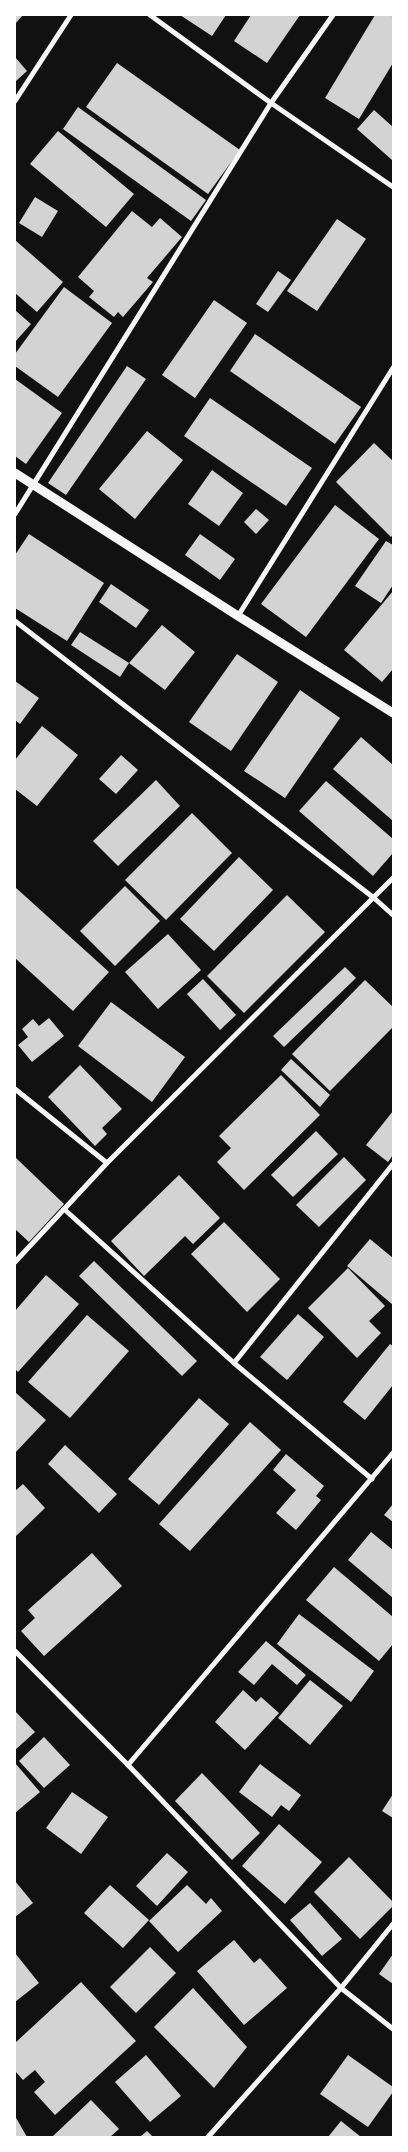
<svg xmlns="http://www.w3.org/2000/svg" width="408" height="2152" font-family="'Open Sans',sans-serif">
<rect width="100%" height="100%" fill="#111"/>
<!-- building -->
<g fill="#d3d3d3">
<path d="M15,15H23L15,24Z"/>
<path d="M180,15H226L212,36Z"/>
<path d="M251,15H300L267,63L234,41Z"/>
<path d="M375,15H390L393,17V63L359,119L325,98Z"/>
<path d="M15,57L27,71L15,82Z"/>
<path d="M117,63L240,150L208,194L86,107Z"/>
<path d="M78,107L206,200L191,221L63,129Z"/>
<path d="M374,110L393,127L392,160L357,129Z"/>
<path d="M58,131L134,194L106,227L30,164Z"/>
<path d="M35,197L58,211L42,237L19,223Z"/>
<path d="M132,211L152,227L160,218L182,237L147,278L153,282L123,317L118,312L114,317L89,297L94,291L78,277Z"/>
<path d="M337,219L366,239L317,311L287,291Z"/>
<path d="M15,240L63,282L37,312L15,293Z"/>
<path d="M278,271L291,280L268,312L256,304Z"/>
<path d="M64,287L112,323L58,397L15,366V354Z"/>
<path d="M214,300L247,323L195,398L162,375Z"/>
<path d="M15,310L31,324L15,342Z"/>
<path d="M255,334L361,407L335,444L230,371Z"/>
<path d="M127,366L146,379L66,495L48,483Z"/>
<path d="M15,379L62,413L26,464L15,456Z"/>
<path d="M210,398L312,468L286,506L184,436Z"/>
<path d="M147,431L183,460L135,519L99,489Z"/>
<path d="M374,443L393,461V535L391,537L336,482Z"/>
<path d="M212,470L243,493L219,526L188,504Z"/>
<path d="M335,505L379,539L306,637L261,604Z"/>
<path d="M256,509L269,520L256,534L244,522Z"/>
<path d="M29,534L104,583L67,641L15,608V555Z"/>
<path d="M200,534L235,559L220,580L185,555Z"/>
<path d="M386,541L393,545V585L381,603L355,586Z"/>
<path d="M111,584L149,610L136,628L99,602Z"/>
<path d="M393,591V669L382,682L344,650Z"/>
<path d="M162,625L195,652L165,690L129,663Z"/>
<path d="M80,632L129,663L120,677L71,645Z"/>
<path d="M237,654L278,682L231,751L189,722Z"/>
<path d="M15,681L39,698L20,724L15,720Z"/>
<path d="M300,690L340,718L285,798L244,771Z"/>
<path d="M42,726L78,755L37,806L15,789V760Z"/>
<path d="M361,737L393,765V821L333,769Z"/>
<path d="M121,755L138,770L116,794L99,779Z"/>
<path d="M156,780L180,806L118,866L93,841Z"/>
<path d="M326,781L393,839V853L373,876L299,811Z"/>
<path d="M192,813L232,853L166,920L125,880Z"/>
<path d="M239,857L273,890L214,951L180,919Z"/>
<path d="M125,886L160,921L115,966L80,931Z"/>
<path d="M15,887L109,972L73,1011L15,958Z"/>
<path d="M287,895L325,932L244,1013L207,976Z"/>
<path d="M168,934L201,970L158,1009L125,972Z"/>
<path d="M345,967L356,978L284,1047L273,1036Z"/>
<path d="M203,979L236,1015L220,1030L187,994Z"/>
<path d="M365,980L393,1007V1027L330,1091L292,1054Z"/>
<path d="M111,1002L185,1057L152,1102L78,1046Z"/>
<path d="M49,1018L64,1036L32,1062L18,1045L28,1037L22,1029L33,1019L39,1026Z"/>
<path d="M291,1059L330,1095L320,1107L281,1070Z"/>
<path d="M80,1065L122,1109L102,1128L107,1134L95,1146L48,1097Z"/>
<path d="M281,1075L320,1115L244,1190L217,1162L231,1148L219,1136Z"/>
<path d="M393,1111V1155L388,1162L366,1145Z"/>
<path d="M316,1131L338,1154L293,1197L271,1175Z"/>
<path d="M15,1157L64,1204L29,1242L15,1229Z"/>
<path d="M344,1157L366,1180L319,1227L296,1205Z"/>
<path d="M179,1175L220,1218L193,1244L185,1236L144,1276L111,1241Z"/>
<path d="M224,1222L280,1279L247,1312L191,1254Z"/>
<path d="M370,1239L393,1258V1305L347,1266Z"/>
<path d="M94,1261L197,1361L182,1376L79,1276Z"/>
<path d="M348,1268L385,1306L369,1321L381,1333L357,1358L308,1308Z"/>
<path d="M46,1275L79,1304L18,1372L15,1369V1311Z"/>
<path d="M298,1314L324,1337L287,1380L260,1357Z"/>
<path d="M87,1315L129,1351L70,1418L28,1382Z"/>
<path d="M390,1344L393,1346V1385L365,1420L343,1402Z"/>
<path d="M15,1392L46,1420L15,1453Z"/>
<path d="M199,1398L229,1424L159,1505L128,1479Z"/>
<path d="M250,1422L281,1450L190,1551L159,1524Z"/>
<path d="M65,1445L117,1494L99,1513L48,1464Z"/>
<path d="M286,1454L324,1486L316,1496L321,1500L296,1530L276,1513L296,1490L273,1470Z"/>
<path d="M23,1484L45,1508L15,1537V1491Z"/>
<path d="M393,1504V1522L384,1515Z"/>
<path d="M371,1532L393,1550V1598L348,1560Z"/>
<path d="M92,1553L122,1586L44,1656L21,1631L35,1618L28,1610Z"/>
<path d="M334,1567L393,1617V1644L379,1661L306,1600Z"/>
<path d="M299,1614L374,1671L351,1702L277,1644Z"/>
<path d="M266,1641L306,1675L297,1685L272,1664L254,1685L238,1672Z"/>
<path d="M310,1680L343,1706L310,1745L278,1718Z"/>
<path d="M243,1690L256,1702L261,1697L279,1713L245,1750L215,1722Z"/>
<path d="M15,1711L35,1732L15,1750Z"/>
<path d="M44,1737L70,1765L44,1788L19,1761Z"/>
<path d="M15,1763L40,1792L15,1813Z"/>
<path d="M260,1764L301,1795L289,1811L281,1805L272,1817L239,1792Z"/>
<path d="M202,1773L260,1833L232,1860L175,1801Z"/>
<path d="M72,1792L108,1817L81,1854L46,1828Z"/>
<path d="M393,1794V1818L382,1811Z"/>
<path d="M279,1824L322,1862L285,1904L242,1866Z"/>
<path d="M167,1853L188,1872L157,1906L136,1886Z"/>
<path d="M349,1857L393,1902V1906L360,1939L314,1892Z"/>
<path d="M15,1881L33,1903L15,1917Z"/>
<path d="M110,1885L149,1920L123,1948L84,1913Z"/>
<path d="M187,1885L206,1904L211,1898L222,1911L178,1952L149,1921Z"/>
<path d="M310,1903L342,1939L322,1956L290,1920Z"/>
<path d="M234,1940L254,1963L260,1958L287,1988L244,2025L197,1971Z"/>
<path d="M150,1947L176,1973L136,2013L110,1987Z"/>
<path d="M15,1953L39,1983L15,2002Z"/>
<path d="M393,1954V1984L379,1974Z"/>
<path d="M81,1982L136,2041L55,2115L34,2092L45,2082L35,2070L23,2080L15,2071V2043Z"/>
<path d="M193,1988L247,2047L214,2088L154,2027Z"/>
<path d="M146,2055L181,2096L150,2122L115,2082Z"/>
<path d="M348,2055L393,2087V2092L368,2127L320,2094Z"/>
<path d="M91,2100L119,2129L110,2137H52Z"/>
<path d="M15,2116L27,2137H15Z"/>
<path d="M341,2121L361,2137H328Z"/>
<path d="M147,2131L153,2137H140Z"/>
</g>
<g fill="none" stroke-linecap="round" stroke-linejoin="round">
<!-- minor -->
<g stroke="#f5f5f5" stroke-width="5">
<path d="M150,15L271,103L393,187"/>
<path d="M15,101L71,15"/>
<path d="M15,514L271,103L333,15"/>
<path d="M238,616L393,368"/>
<path d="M15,621L374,898L393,915"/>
<path d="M15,1089L107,1163"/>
<path d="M64,1209L234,1363L372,1479"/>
<path d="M15,1262L107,1163L393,878"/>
<path d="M234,1363L393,1164"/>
<path d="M15,1651L128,1765L341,1988L393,2029"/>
<path d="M128,1765L393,1453"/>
<path d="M208,2137L341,1988L393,1924"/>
</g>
<!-- tertiary -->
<path stroke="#f5f5f5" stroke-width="9" d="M15,473L238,616L393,713"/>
</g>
<!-- border -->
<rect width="408" height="2152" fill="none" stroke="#ffffff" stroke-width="32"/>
</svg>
